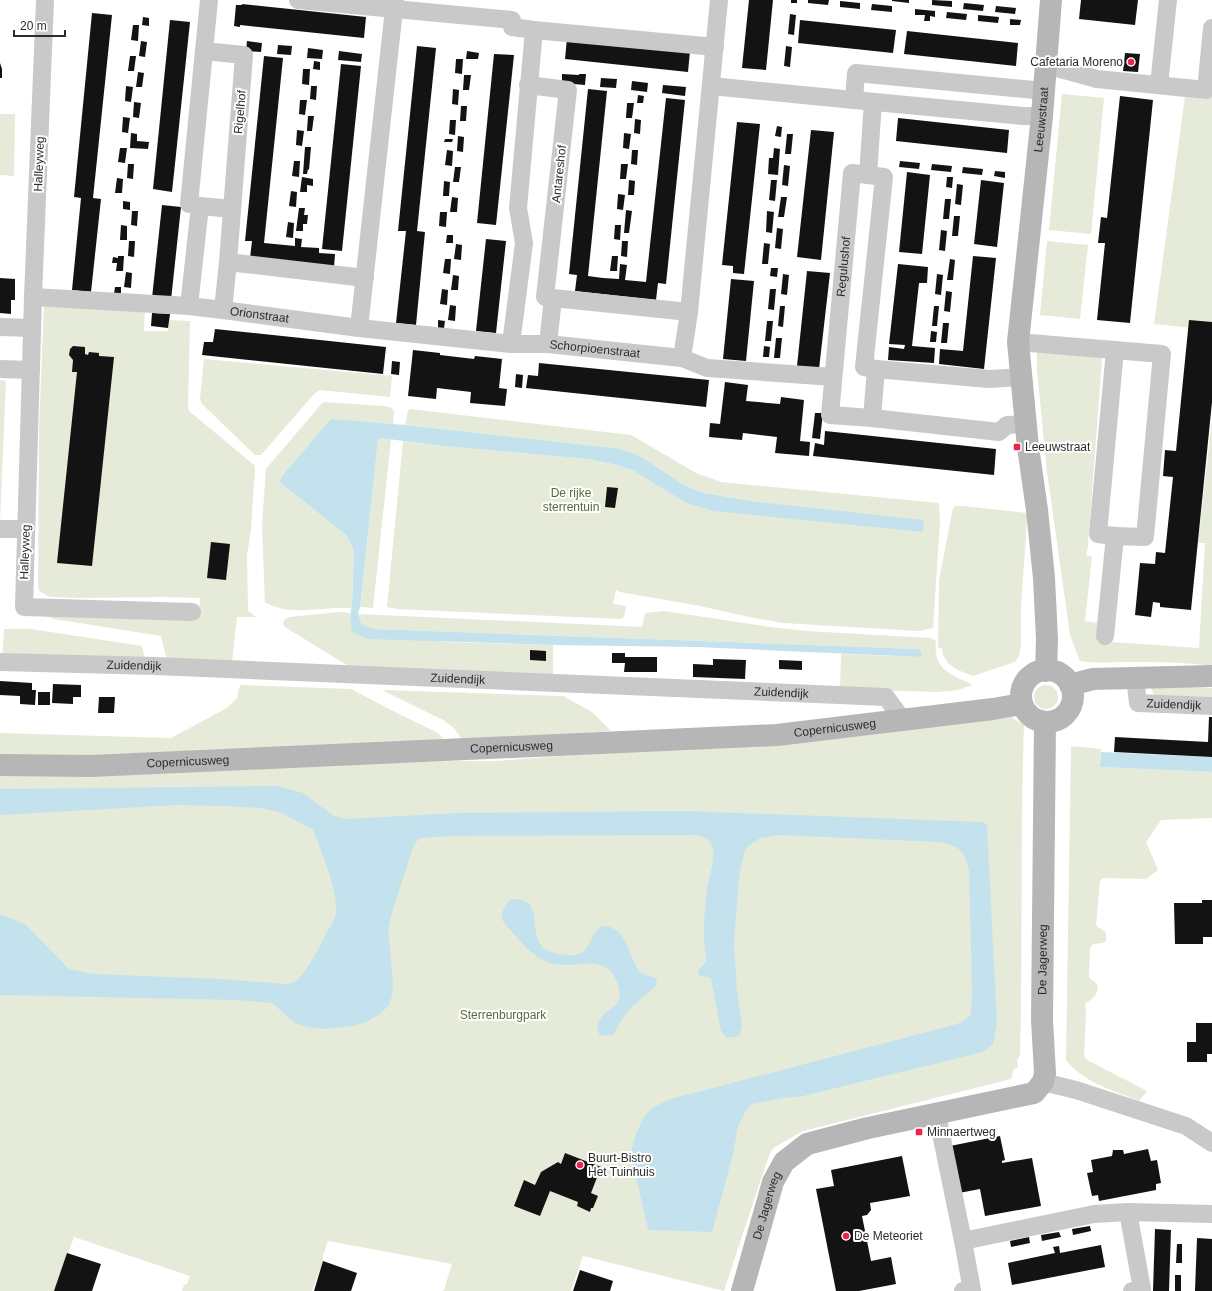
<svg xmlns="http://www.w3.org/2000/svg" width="1212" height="1291" font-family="Arial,sans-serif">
<rect width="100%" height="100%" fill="#fff"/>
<!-- green -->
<g fill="#e5ebd8">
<path d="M1062,94L1104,98L1091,234L1049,230Z"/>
<path d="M1185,97L1204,99L1212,97V330L1154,324Z"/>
<path d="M0,114H15L14,176L0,175Z"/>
<path d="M1047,241L1088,245L1080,319L1040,315Z"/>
<path d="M44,304L145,310L144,331H168V320L190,321L188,407L189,411L254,465L255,469L251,529L247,556L248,611L256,617H237L231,671L169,669L161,636L54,619L43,615L199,616L200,598L165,597L78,598L50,597L39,591L38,587L39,428Z"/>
<path d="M1037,352L1099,357L1102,359L1088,546L1086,555L1092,557L1085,621L1098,623L1097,641L1199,648L1205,543H1198L1212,420V666C1185,662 1157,662 1129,662C1112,662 1097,664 1080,661L1070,635L1047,472L1037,370Z"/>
<path d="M204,359L392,376L390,397L320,390L314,394L261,455H255L202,404L200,399Z"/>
<path d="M0,380L6,381L0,521Z"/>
<path d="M323,402L385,406L392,408L394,412L393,424L331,420L282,484L347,536L354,551L352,608C325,606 288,617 265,602L262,525L266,469Z"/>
<path d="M410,409L631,435L696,473L721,482L939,503L940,522L933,628L918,631L783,623L749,617L700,606L620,592L616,590L613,604L626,606L624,617L621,619L397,609L387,607L403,441L444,446L588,459L617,465L634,471L686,503L713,511L758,502L704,493L684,485L649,462L614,448L405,425L408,411Z"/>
<path d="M380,438L391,439L373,608L360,607L378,439Z"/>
<path d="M956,506H964L1027,513V520L1021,606V644L1019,656L1015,662L973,676C960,671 943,666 942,648H938L939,580L953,508Z"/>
<path d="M664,611L770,627L806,631L931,638L936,641C934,661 940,669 958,678C963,681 968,681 972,685L958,690L938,692L840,689L841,654L920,657L919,649L375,629L362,625L358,614L642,627L645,613Z"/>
<path d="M340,612L350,613V626L444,642L553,645V677L353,669L285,627L283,624L284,620L289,617Z"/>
<path d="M4,629H31L142,646L147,668L2,661Z"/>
<path d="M240,685L351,689L395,712L438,733L446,742L163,754L0,757V733L171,738L227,708L237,698Z"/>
<circle cx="1046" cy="697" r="12"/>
<path d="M1155,686L1212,688V697L1154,695L1151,688Z"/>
<path d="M382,690L563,696L592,712L611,731L463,741L454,728L443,720Z"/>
<path d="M1011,717L1024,725C1020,835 1023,944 1020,1054L1017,1061L1018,1067L1014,1069L1011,1079L803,1131L775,1147L771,1151L762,1176L724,1291L583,1256L571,1291H442L444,1290L452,1264L328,1241L323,1256V1261L312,1291H182L184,1285L187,1284L190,1276L74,1237L55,1291H0V762L495,761L655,749Z"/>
<path d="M1071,746L1101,749L1100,767L1212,772V818L1161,820L1146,842L1158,870L1146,879L1103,878L1100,881L1096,925L1099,928L1106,932V941L1103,943L1093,944L1090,948L1089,977C1091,980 1094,981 1096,983C1102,992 1091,1000 1085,1004L1086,1014L1084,1056L1087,1060L1147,1091L1139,1101C1113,1090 1084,1083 1066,1060Z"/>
</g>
<!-- water -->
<g fill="#c3e2ed">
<path d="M331,419L405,425L614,448L633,453L649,462L684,485L704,493L758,502L924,520L923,532L713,511L686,503L634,471L617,465L588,459L444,446L380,438L378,440L360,607L358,614L362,625L375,629L919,649L922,653L920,657L697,647L553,645L368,639L352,632C349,622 350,615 352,605L354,551L347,536L282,484L280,481L284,474Z"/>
<path d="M1101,752L1212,757V772L1100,767Z"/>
<path d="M277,786L303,793L334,816L346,819L458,813L685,811L982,822L987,825L997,1023L993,1044L983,1052L803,1096L784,1098L751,1104L746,1111L738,1126L733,1154L712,1232L652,1230L648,1229L631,1155C632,1144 641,1118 649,1111C654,1106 665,1102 671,1099L957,1024L965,1020L971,1014L972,991L969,870C965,850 958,846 939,842L780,835L760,838L745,849L739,877L734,944L737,991L742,1025L739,1036L727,1038L721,1031L711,979L699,975L698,970L707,961C702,938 704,912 707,889C709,878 716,857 712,846C710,839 701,836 695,835L452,836L420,838L414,844L392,913L388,930L393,980L392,996L389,1005L380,1014L368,1021L354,1026L324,1029L313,1028L296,1024L272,1003L238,1000L0,995V914L25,924L69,969L93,974L221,979L285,984C290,983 293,983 297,980C309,970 326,933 335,918C341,896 321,852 313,830L280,812L259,808L224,806L177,805L0,815V789Z"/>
<path d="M512,899C547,898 526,935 545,949C551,953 559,954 566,955C570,956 576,955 581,953C593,947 592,921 610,927C629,934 629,958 640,972C644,976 652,975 657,979L656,986C638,1002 623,1011 614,1035L603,1036L599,1034L597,1026C599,1022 601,1018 603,1015C609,1009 620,1004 620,995C620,986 614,972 607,968C594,960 579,965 565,965C542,966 528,950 514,934C511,931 507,927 504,923C499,914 505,904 512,899Z"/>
</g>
<!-- building -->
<g fill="#131313">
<path d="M749,0H773L766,70L742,68Z"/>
<rect x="791" y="0" width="6" height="3"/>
<path d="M808,0H829L828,5L808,3Z"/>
<path d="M892,0H909V3L892,1Z"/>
<path d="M932,0L952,1V7L932,5Z"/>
<path d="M1081,0H1138L1135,25L1079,19Z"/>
<path d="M840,1L860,3V9L840,7Z"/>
<path d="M964,3L984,5L983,11L963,9Z"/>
<path d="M242,4L366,17L364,38L240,25V27L234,26L236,5H242Z"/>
<path d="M872,4L892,6V12L871,10Z"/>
<path d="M996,6L1016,8L1015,14L995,12Z"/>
<path d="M915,9L935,11V17L930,16V21H924L925,15H915Z"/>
<path d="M947,12L967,14L966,20L946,18Z"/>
<path d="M92,13L112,15L93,198L101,199L91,292L72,290L81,198L74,197Z"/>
<path d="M790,14L796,15L794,35L788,34Z"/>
<path d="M978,15L999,17L998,23L978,21Z"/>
<path d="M143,17L149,18V26L142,25Z"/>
<path d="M1010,19L1021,20L1020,25H1010Z"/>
<path d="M170,20L190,22L172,192L153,189Z"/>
<path d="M800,20L896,30L893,53L798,43Z"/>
<path d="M133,25H139L138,41L131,40Z"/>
<path d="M907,31L1018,43L1016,66L904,54Z"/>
<path d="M567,38L690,51L688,72L565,59Z"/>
<path d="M141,41L147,42L145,57L139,56Z"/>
<path d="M247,41L262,43L261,52L246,51Z"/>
<path d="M278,45L292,46L291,55L277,54Z"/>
<path d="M417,46L436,48L417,231L425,232L416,325L396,323L406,231H398Z"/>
<path d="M786,46L792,47L790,67L784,66Z"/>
<path d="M308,48L323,50L322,59L307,58Z"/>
<path d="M339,51L362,54L361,62L338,60Z"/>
<path d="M467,51L479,53L478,59H466Z"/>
<path d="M1125,53L1140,54L1138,72L1123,71Z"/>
<path d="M494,54L514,55L496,225L477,223Z"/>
<path d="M130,56H136L134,71H128Z"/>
<path d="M264,56L283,58L264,243L295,246V238L302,239L301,247L319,248V253L335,254L334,267L250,258L252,241H245Z"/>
<path d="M456,59H463L462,74L455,73Z"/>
<path d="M314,61L320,62V70L313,69Z"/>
<path d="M0,63L2,69V78H0Z"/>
<path d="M341,64L361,66L342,251L322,249Z"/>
<path d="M303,69H310L309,85L302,84Z"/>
<path d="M138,72L144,73L142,87H136Z"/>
<path d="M562,74L579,75V74H586L585,85L562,83Z"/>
<path d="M464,75H471L469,90H463Z"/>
<path d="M601,78L617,79L616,88L600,87Z"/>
<path d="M632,81L648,83L647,92L631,90Z"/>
<path d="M663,85L686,87L685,96L662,93Z"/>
<path d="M126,86L133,87L131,102L125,101Z"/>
<path d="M311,86H317L316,100L310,99Z"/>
<path d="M453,89L459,90L458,105L452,104Z"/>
<path d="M588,89L607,91L588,276L603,278L619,279L620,264L627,265L625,280L646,282L666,98L685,100L666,284L658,283L656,300L575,291L577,275L569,274Z"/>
<path d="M638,95L644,96L643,103H637Z"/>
<path d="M1120,96L1153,100L1130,323L1097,320L1105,243H1098L1101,217L1107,218Z"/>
<path d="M300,100H307L305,115L299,114Z"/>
<path d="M134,102L141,103L139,118L133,117Z"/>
<path d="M627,103H634L632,118H626Z"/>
<path d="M461,106H467L466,121H460Z"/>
<path d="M308,116H314L312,131H307Z"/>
<path d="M123,117L130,118L128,133L122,132Z"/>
<path d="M898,118L1009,130L1007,153L896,141Z"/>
<path d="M635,119L641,120L640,134L634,133Z"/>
<path d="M450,120H456L455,135L449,134Z"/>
<path d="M737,122L760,124L744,274L733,273V266L722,265Z"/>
<path d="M777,126L782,127L781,137L775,136Z"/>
<path d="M297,130L304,131L302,146L296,145Z"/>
<path d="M811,130L834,132L821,260L797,257Z"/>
<path d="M131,133L137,134V141L149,142L148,149L130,148Z"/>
<path d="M624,133L631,134L629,149L623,148Z"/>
<path d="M787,134H793L791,154H785Z"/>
<path d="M458,136L464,137L463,152L457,151Z"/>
<path d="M445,139H453L452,142H444Z"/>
<path d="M305,147H311L309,170L308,169L307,174H303Z"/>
<path d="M120,148H127L125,163L118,162Z"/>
<path d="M774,148L780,149L778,175L768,174L769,158H773Z"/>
<path d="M447,150L453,151L452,166L445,165Z"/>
<path d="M632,150H638L637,165L631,164Z"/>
<path d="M294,161H300L299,177L292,176Z"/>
<path d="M900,161L920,163L919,169L899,167Z"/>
<path d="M128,164H134L133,179L127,178Z"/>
<path d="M621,164H628L626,179H620Z"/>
<path d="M932,164L952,166L951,172L931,170Z"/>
<path d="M784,165L790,166L788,186L782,185Z"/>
<path d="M455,167H461L459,182H453Z"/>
<path d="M963,167L983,169L982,175L962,173Z"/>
<path d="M995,171L1005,172V178L994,176Z"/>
<path d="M907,172L930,175L922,254L899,252Z"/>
<path d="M302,177L313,179V186L307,185V192H300Z"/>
<path d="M947,177H953L952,188L946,187Z"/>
<path d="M117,178L123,179L122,193H115Z"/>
<path d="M629,180L635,181L634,195H628Z"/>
<path d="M771,180H777L775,201L769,200Z"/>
<path d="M981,180L1004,183L997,247L974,244Z"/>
<path d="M444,181L450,182L449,196H443Z"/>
<path d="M957,184L963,185L961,205L955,204Z"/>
<path d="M291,191L297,192L296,207L289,206Z"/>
<path d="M618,194L625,195L623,210L617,209Z"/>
<path d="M452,197L458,198L457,212H450Z"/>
<path d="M781,197H787L784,217H778Z"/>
<path d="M945,199H951L949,219H943Z"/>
<path d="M123,201L130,202V210L123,209Z"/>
<path d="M162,205L181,207L171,300L152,298Z"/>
<path d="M299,208H305L304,215H308L307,224H303V231H296Z"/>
<path d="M626,210L632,211L629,233H624Z"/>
<path d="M132,211H138L137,226L131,225Z"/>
<path d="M767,211L774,212L772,233L766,232Z"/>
<path d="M440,212H447L446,227L439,226Z"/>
<path d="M954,216H960L958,236H952Z"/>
<path d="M288,222L294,223L293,238L286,237Z"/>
<path d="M121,225L127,226V240H120Z"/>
<path d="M615,225H621L620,240L614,239Z"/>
<path d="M777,228L783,229L781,249L775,248Z"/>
<path d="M941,230L947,231L945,251L939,250Z"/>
<path d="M447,235H453V243H446Z"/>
<path d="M486,239L506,241L496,333L476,331Z"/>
<path d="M129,241H135L134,257L128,256Z"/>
<path d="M622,241H628L627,257L621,256Z"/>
<path d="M764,243L770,244L768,264H762Z"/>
<path d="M456,244L462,245L461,260L454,259Z"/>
<path d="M118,256H124L123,271H116L117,263H112L113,257L118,258Z"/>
<path d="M612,256H618L617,271H610Z"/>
<path d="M973,256L996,258L984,369L939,364L940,349L963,351Z"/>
<path d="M445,259H451L450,274L443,273Z"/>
<path d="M950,259L955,260L953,280H947Z"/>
<path d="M898,264L928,267L927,283H919L912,346L935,348L934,363L888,360L889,347L904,349L905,345L889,344Z"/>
<path d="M771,268H778L777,277L770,276Z"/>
<path d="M807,271L830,273L819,369L797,366Z"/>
<path d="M126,272L132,273L131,288L124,287Z"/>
<path d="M783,274L789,275L787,295L781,294Z"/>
<path d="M937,274L943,275L941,295L935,294Z"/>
<path d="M453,275L459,276L458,290H451Z"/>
<path d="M0,278L15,279V300H11V314L0,313Z"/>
<path d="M731,279L754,281L746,361L723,359Z"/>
<path d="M115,287H121V295L114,294Z"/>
<path d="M442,289L448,290L447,305L440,304Z"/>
<path d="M770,289H776L774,310L768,309Z"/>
<path d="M946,291L952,292L950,312L944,311Z"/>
<path d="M450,305L456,306L455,321L448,320Z"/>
<path d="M780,306H785L783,327L778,326Z"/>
<path d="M934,306H939L937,326H932Z"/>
<path d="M152,313L170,314L168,328L151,326Z"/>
<path d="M438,320L445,321L444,328H438Z"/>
<path d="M1189,320L1212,322V402L1191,610L1160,607V603L1153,602L1151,617L1135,615L1140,563L1155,564L1156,552L1165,553L1173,477L1163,476L1165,450L1176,451Z"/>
<path d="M767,321H773L771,341H765Z"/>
<path d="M943,323H949L947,343H941Z"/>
<path d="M215,329L386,347L383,374L202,355L204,342H213Z"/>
<path d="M931,331L937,332L936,342H930Z"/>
<path d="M776,338H782L780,358H774Z"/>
<path d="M73,346L85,347V354L88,355L89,352L99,353V356L114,357L92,566L57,563L77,372H72L73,360L69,355L70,349Z"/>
<path d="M764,346L770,347L769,357H763Z"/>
<path d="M413,350L440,353V355L474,359L475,356L502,359L499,388L507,389L505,406L470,403L471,392L437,388L436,399L408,396Z"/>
<path d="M392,361L400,362L399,375L391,374Z"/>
<path d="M539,363L709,380L706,407L526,388L528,375L538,376Z"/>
<path d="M516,374L523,375L522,388L515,387Z"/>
<path d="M725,382L748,385L746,401L780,404L781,397L804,400L800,441L810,442L809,456L775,453L777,437L743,433L742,440L709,437L710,423L720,424Z"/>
<path d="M815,413H823L820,439L812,438Z"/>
<path d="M825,431L996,449L994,475L813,456L815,443L824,445Z"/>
<path d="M607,487L618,488L615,508L605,507Z"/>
<path d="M211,542L230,544L226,580L207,578Z"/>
<path d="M530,650L546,651V661L530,660Z"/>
<path d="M612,653H625V657H657V672H624L625,663H612Z"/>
<path d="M713,659L746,660L745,679L693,677V664L713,665Z"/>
<path d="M779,660L802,661V670L779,669Z"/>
<path d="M0,681L32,683V690H36L35,705L20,704V696L0,695Z"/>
<path d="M53,684L81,685V697H73V704L52,703Z"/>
<rect x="38" y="692" width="12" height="13"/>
<path d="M99,697H115L114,713H98Z"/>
<path d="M1209,717H1212V757L1114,752L1115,737L1208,742Z"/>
<path d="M1202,900H1212V937H1203V944H1175L1174,903H1202Z"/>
<path d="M1196,1023H1212V1054H1207V1062H1187V1042H1196Z"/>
<path d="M1000,1136L1005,1160L1002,1161V1163L1032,1158L1041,1206L985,1216L980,1189L959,1193L950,1146Z"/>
<path d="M1148,1149L1151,1161L1157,1160L1161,1183L1156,1184V1190L1099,1201L1098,1195L1092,1196L1087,1173L1093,1172L1091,1160L1112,1156L1113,1150H1123L1124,1154Z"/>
<path d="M565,1153L601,1167L591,1193L598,1196L593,1208H591L590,1212L577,1206L578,1202L550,1191L540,1216L514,1206L524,1180L535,1185L541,1172L558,1162L561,1164Z"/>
<path d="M902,1156L910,1196L870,1203L871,1210L867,1215L862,1216L871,1261L891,1257L896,1284L859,1291H836L816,1189L834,1186L831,1170Z"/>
<path d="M1090,1226L1091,1231L1073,1235L1072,1229Z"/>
<path d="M1155,1229L1171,1230L1169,1291H1153Z"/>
<path d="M1059,1232L1061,1237L1042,1241L1041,1235Z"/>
<path d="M1029,1237L1030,1243L1011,1247L1010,1241Z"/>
<path d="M1197,1238L1212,1239V1291H1195Z"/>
<path d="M1177,1244H1182V1263H1176Z"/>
<path d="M1101,1245L1105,1267L1012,1285L1008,1263L1055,1253L1053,1247L1059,1246L1060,1253Z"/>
<path d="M67,1253L101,1264L92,1291H54Z"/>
<path d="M323,1261L357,1273L351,1291H314Z"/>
<path d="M580,1270L613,1281L610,1291H573Z"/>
<rect x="1175" y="1275" width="6" height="16"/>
</g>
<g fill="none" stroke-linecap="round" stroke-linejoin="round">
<!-- street -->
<g stroke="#c9c9c9" stroke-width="18">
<path d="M45,0L33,297L24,607L192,612"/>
<path d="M298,0L512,20V27L534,30L518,208L524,243L511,344"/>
<path d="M534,30L715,47"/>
<path d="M204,51L244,55L228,262"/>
<path d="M1046,65L1097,79L1206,90L1212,28"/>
<path d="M528,85L568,90L545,297"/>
<path d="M1159,85L1168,0"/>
<path d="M711,86L854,100"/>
<path d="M1042,116H1023L854,100L856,73L1044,91"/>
<path d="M868,175L873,102"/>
<path d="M200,206L232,209"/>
<path id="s1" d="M365,278L228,262L223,310L359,328L395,0"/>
<path d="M33,297L189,306L223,310"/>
<path d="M189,306L200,206L189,204L209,0"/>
<path id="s2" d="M689,312L553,298L548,344L682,358L689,312L719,0"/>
<path d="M0,327L32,328"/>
<path d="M359,328L511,344H548"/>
<path d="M1018,342L1162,354L1145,537L1115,536"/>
<path d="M682,358L707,368L833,377"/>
<path d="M0,369L31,370"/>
<path d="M1021,377L989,379L876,369L872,418L999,432L1007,425L1026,424"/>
<path id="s3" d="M872,418L830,415L852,173L884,177L864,367L876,369"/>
<path d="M0,529H26"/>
<path d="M1105,636L1115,536L1098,534L1115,350"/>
<path id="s4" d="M0,662L155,666L886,697L903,720"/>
<path id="s5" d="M1135,677L1138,703L1212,706"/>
<path d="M1043,1082L1076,1090L1186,1126L1212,1143"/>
<path d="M937,1114L963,1241L972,1290L963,1291"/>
<path d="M1128,1212L1142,1289L1132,1291"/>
<path d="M963,1241L1094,1214L1128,1212L1212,1214"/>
</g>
<!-- secondary -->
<g stroke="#b6b6b6" stroke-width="22">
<circle cx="1047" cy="696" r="26"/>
<path id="s6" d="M1046,671L1047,639L1044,578L1037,510L1028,447L1018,342L1042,116L1051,0"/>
<path d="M1070,685L1093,679L1212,676"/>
<path id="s7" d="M0,765L91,766L777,735L993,709L1022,704"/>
<path id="s8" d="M742,1291L773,1182L784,1162L807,1144L868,1128L1034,1093L1043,1082L1045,1073L1042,1020L1045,722"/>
</g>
</g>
<!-- markers -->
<g fill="#f0224c" stroke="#fff" stroke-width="1.5">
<circle cx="1131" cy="62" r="4"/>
<rect x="1013" y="443" width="8" height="8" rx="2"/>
<rect x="915" y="1128" width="8" height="8" rx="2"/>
<circle cx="580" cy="1165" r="4"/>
<circle cx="846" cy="1236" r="4"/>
</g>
<g text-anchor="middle" stroke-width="4" stroke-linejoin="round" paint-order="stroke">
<!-- poi labels -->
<g font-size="12" fill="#2c2c2c" stroke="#fff" text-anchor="start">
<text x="1123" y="66" text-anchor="end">Cafetaria Moreno</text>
<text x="1025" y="451">Leeuwstraat</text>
<text x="927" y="1136">Minnaertweg</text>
<text x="588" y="1162">Buurt-Bistro<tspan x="588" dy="14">Het Tuinhuis</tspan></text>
<text x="854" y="1240">De Meteoriet</text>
</g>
<!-- street labels -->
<g font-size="12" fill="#2c2c2c" stroke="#fff">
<text transform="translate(240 112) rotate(-85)" y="4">Rigelhof</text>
<text dy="4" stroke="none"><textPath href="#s6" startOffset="554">Leeuwstraat</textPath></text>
<text transform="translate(39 164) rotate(-88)" y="4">Halleyweg</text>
<text transform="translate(559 174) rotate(-84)" y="4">Antareshof</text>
<text dy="4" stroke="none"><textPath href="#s3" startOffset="191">Regulushof</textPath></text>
<text dy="4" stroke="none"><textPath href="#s1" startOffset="223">Orionstraat</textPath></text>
<text dy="4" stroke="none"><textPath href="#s2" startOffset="230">Schorpioenstraat</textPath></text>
<text transform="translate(25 552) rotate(-88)" y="4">Halleyweg</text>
<text dy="4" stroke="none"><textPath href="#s4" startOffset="134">Zuidendijk</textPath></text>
<text dy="4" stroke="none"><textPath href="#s4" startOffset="458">Zuidendijk</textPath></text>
<text dy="4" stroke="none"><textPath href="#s4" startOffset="782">Zuidendijk</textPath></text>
<text dy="4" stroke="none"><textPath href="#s5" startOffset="62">Zuidendijk</textPath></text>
<text dy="4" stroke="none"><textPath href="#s7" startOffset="836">Copernicusweg</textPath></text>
<text dy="4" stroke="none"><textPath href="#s7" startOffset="512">Copernicusweg</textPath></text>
<text dy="4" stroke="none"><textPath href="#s7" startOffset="188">Copernicusweg</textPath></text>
<text dy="4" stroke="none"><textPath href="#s8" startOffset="535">De Jagerweg</textPath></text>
<text dy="4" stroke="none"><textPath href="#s8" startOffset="89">De Jagerweg</textPath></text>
</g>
<!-- park labels -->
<g font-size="12" fill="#566a37" stroke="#fff">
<text x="571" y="497">De rijke<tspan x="571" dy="14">sterrentuin</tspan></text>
<text x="503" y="1019">Sterrenburgpark</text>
</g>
</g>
<!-- scale -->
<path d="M14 30v6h51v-6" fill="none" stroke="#2c2c2c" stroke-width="2"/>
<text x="20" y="30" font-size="12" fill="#2c2c2c" stroke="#ffffff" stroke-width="3" paint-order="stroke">20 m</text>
</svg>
